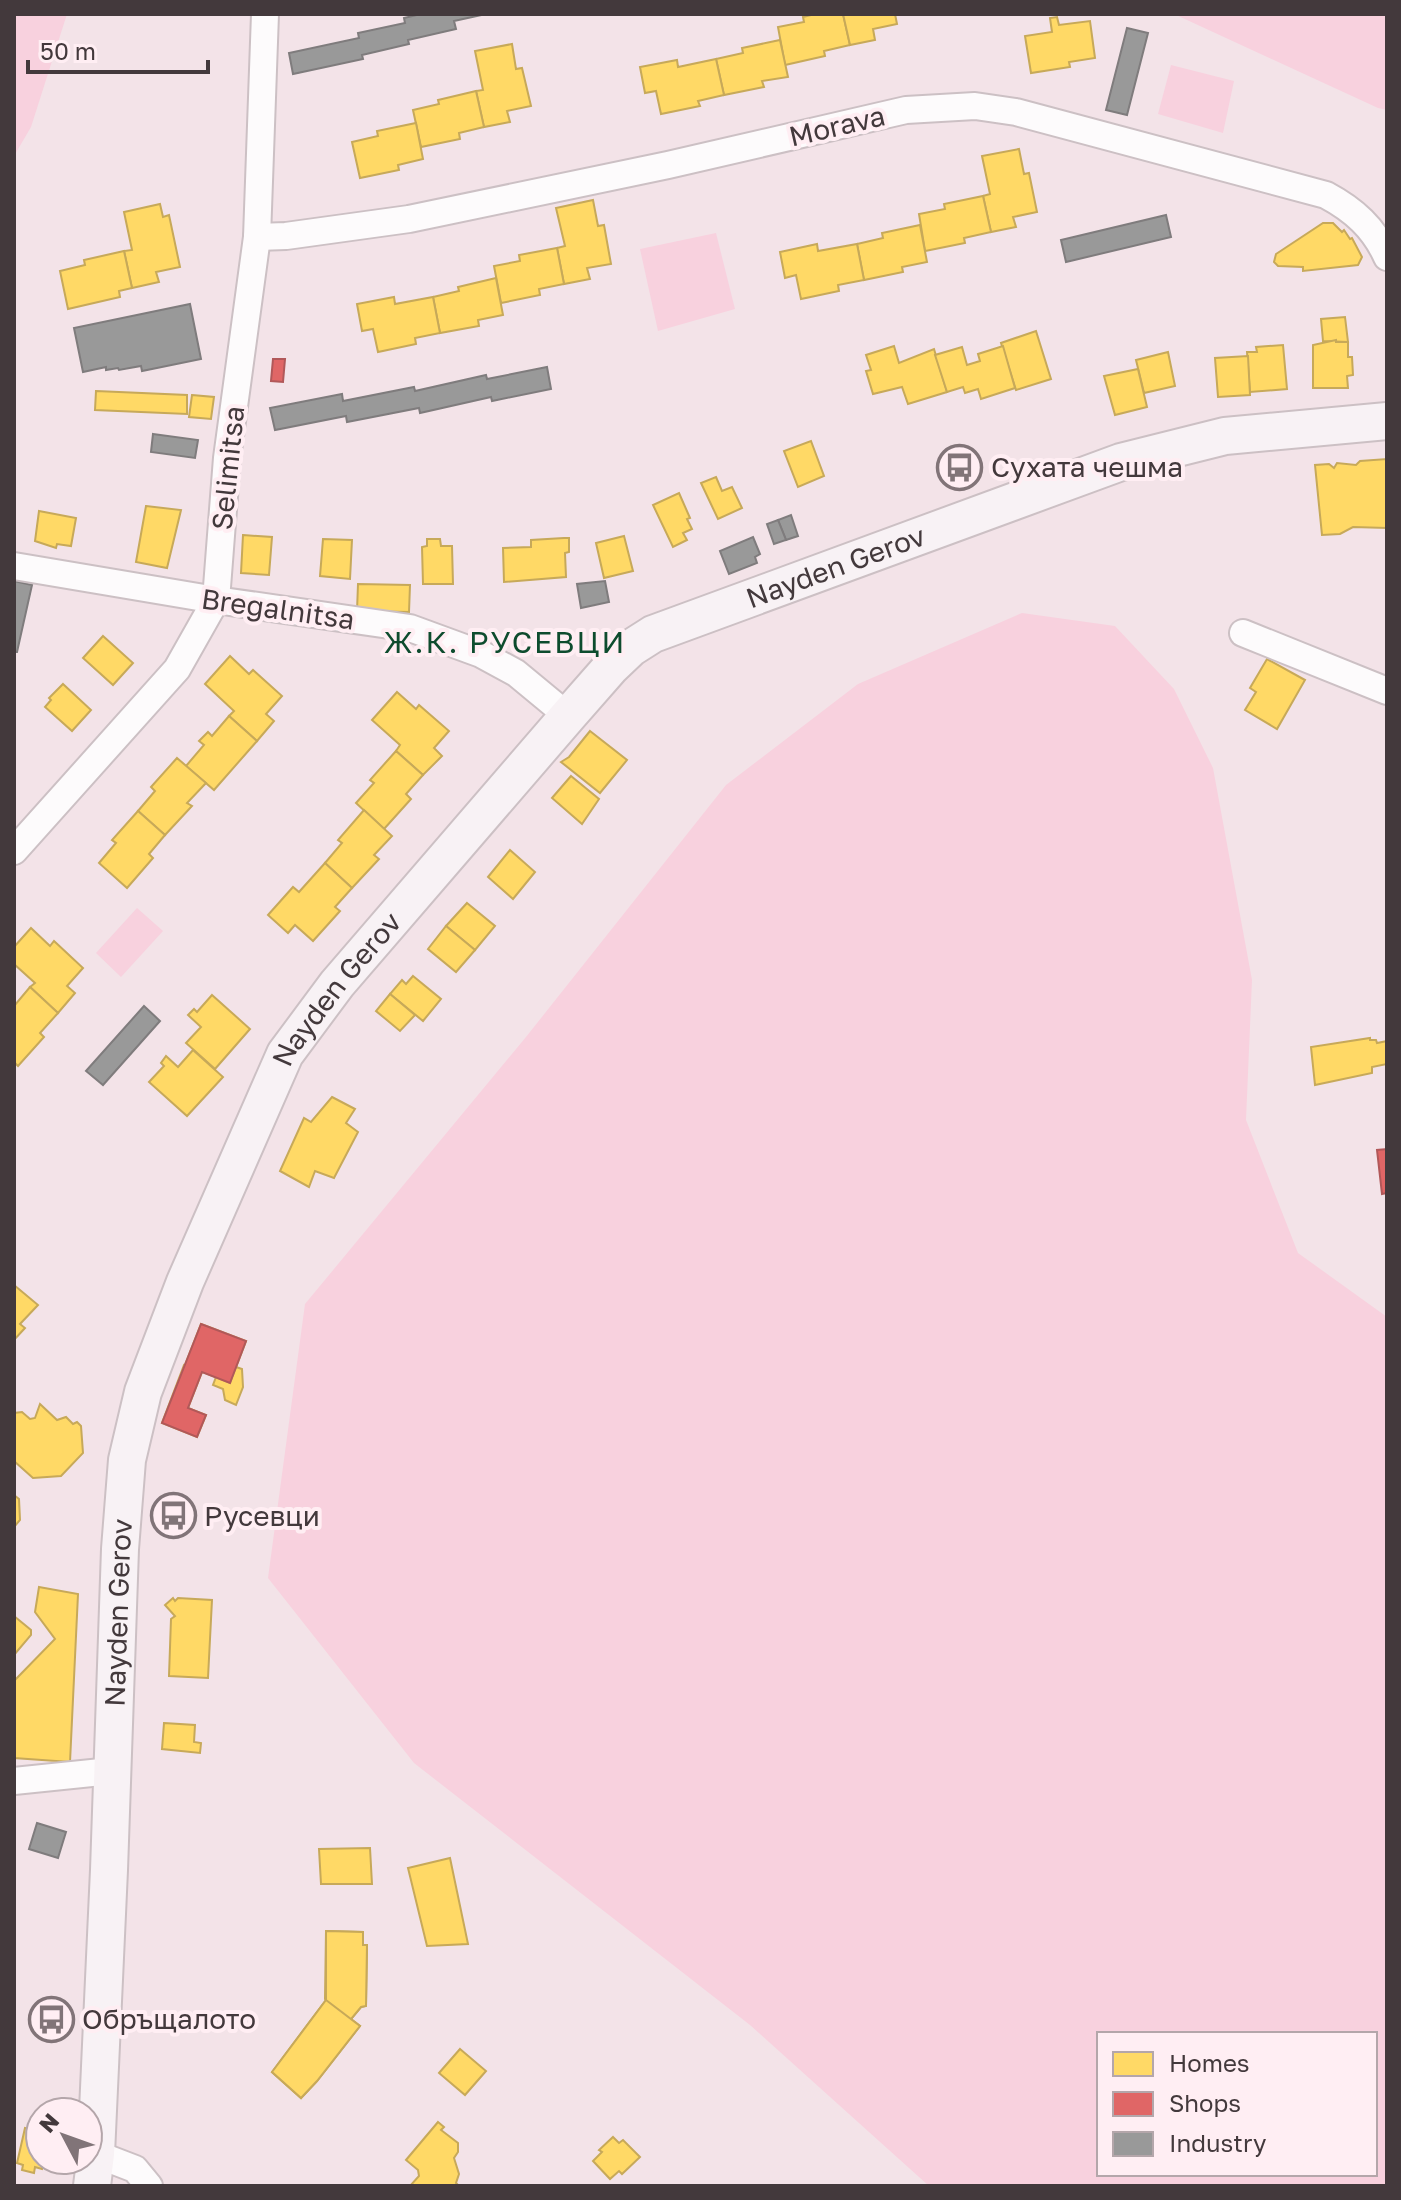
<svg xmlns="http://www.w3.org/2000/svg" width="1401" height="2200" font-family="'Golos Text',sans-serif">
<rect width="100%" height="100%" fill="#f3e3e8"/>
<!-- green -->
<g fill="#f8d1de" fill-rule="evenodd">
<path d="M14,14H67L31,127L14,156Z"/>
<path d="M1174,14H1387V110L1378,108Z"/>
<path d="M1171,65L1234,81L1223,133L1158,114Z"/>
<path d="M716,233L735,309L658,331L640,249Z"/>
<path d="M1022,613L1115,626L1174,689L1213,768L1252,980L1246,1120L1298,1253L1387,1317V2186H929L750,2025L414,1763L268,1578L305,1304L526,1037L726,785L858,684ZM1375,2034V2174H1099V2034Z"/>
<path d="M137,908L163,931L121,977L96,953Z"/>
</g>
<!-- homes -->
<g fill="#ffd966" stroke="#c7a959" stroke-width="2">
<path d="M815,14H843L850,45L824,51L825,56L785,65L778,27L804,22L803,17Z"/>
<path d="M843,14H895L897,24L873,29L875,40L850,45Z"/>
<path d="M1057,17L1059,25L1090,21L1095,58L1069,62L1070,67L1031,73L1025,36L1052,32L1050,18Z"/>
<path d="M780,40L788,77L762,81L764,87L724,95L716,59L743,53L742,48Z"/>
<path d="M512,44L516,69L522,68L531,106L507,111L510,122L484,127L476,91L483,90L475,51Z"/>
<path d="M716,59L724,95L698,101L700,106L661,114L656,91L645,93L640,67L677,60L678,67Z"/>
<path d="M476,91L484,127L459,133L460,139L421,147L413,110L439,104L438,100Z"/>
<path d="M416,123L423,159L398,165L399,170L360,178L352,142L378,136L377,131Z"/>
<path d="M1019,149L1024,174L1029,173L1037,212L1013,217L1016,227L991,232L983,196L990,194L982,156Z"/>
<path d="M983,196L991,232L964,238L965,243L925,251L919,214L945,209L944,204Z"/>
<path d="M593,200L598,226L604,225L611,264L587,268L590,279L564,284L557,248L565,246L556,208Z"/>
<path d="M160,204L163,217L169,215L180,267L156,272L159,282L132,288L124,251L132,250L124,212Z"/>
<path d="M1323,223H1333L1342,232L1344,230L1350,239L1352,238L1362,257L1358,265L1303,271V267L1278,266L1274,262L1276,254Z"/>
<path d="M920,225L927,262L902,267L903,272L864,280L857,244L883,238L882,233Z"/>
<path d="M817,244L818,251L857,244L864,280L838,285L839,291L801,299L796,275L785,278L780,252Z"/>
<path d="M557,248L564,284L539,289L540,295L501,303L494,266L520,261L519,255Z"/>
<path d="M124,251L132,288L119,291L120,297L68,309L60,271L85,265L84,260Z"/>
<path d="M496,278L503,315L478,320L479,326L440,333L433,297L459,291L458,287Z"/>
<path d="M394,297L395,304L433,297L440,333L415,338L416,344L378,352L373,329L362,331L357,304Z"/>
<path d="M1345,317L1348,342L1323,341L1321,319Z"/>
<path d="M1036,331L1051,379L1016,390L1001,343Z"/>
<path d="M1336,340V342H1348V357H1352L1353,375L1347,376L1348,388H1313V345Z"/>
<path d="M1283,345L1287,389L1250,392L1247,352H1257L1256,347Z"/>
<path d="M894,346L899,363L934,349L947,392L908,404L902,387L873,394L866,371L871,370L866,355Z"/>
<path d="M1003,346L1015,388L981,399L978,389L965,393L963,387L947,392L935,355L962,347L967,365L980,361L978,354Z"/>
<path d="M1168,352L1175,386L1144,393L1136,360Z"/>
<path d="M1248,356L1250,395L1218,397L1215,358Z"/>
<path d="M1138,369L1147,407L1115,415L1104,376Z"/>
<path d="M96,391L187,395V414L95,410Z"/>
<path d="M192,395L214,397L211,419L189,417Z"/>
<path d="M811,441L824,476L798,487L784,451Z"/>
<path d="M1387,459V528L1353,527L1340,534L1322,535L1315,465L1329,464L1334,468L1337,463L1356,465L1360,461Z"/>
<path d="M716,477L722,491L732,487L742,508L718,519L701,483Z"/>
<path d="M679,493L690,518L687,519L692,529L683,533L687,540L673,547L653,505Z"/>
<path d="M146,506L181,510L167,568L136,562Z"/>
<path d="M39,511L76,518L71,546L57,544L56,548L35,541Z"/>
<path d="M243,535L272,537L269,575L241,573Z"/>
<path d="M624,536L633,571L604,578L596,543Z"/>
<path d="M564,538H569V552L565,553L566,577L504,582L503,548L531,547V540Z"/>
<path d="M323,539L352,540L350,579L320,576Z"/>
<path d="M427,539H440L441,546H452L453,584H423L422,547L427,546Z"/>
<path d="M358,584L410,585L409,612L357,611Z"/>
<path d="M103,636L133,663L113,685L83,658Z"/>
<path d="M230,656L249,674L253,670L282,696L266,714L274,721L257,741L229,716L234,711L205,684Z"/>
<path d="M1267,659L1305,680L1277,729L1245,710L1256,692L1250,688Z"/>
<path d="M63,684L91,710L72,731L45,707L51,700L49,698Z"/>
<path d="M397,692L416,709L419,705L449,731L434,748L442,756L423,775L396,751L400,745L372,720Z"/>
<path d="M229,716L257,741L214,790L186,766L204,745L199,741L208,732L212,736Z"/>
<path d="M590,731L627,760L600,793L561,762L569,757Z"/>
<path d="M396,751L423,775L406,794L411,799L384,829L356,803L374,783L370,780Z"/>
<path d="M177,758L206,783L187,803L192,806L165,835L138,811L155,791L151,787Z"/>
<path d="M571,776L599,799L582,824L552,798Z"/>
<path d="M364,810L392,836L374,855L379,859L352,888L325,863L342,843L338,840Z"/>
<path d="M138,811L165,835L149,854L153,858L127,888L99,863L116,843L112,840Z"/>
<path d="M510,850L535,872L513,899L488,877Z"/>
<path d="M325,863L352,888L335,907L340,911L313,941L295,925L288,933L268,915L293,887L299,892Z"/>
<path d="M467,903L495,926L475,950L446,926Z"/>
<path d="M446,926L475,950L456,972L428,949Z"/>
<path d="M31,928L50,946L54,941L83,968L67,986L75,993L58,1013L30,987L35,983L14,964V947Z"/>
<path d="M413,976L441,999L423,1021L390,994L402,980L406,984Z"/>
<path d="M30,987L58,1013L40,1033L44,1037L18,1066L14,1062V1006Z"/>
<path d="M390,994L415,1015L400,1031L376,1011Z"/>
<path d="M212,995L250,1029L215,1069L186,1043L201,1027L188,1015L194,1009L197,1012Z"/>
<path d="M1370,1038V1040H1376L1377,1043L1387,1041V1064L1372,1067V1073L1315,1085L1311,1047Z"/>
<path d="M193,1050L223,1077L187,1116L149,1082L164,1066L161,1063L166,1056L178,1067Z"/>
<path d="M332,1097L355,1109L346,1123L358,1132L334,1178L315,1171L309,1187L280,1171L304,1118L311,1122Z"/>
<path d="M14,1285L38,1305L20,1324L25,1328L14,1340Z"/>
<path d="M201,1324L246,1341L230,1383L185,1365Z"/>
<path d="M184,1365L202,1372L188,1408L206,1415L197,1437L162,1423Z"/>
<path d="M236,1367L242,1369L243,1387L236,1405L225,1400L223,1389L213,1385L216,1377L230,1383Z"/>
<path d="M40,1404L57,1420L66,1417L73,1424L77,1422L81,1426L83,1453L61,1476L33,1478L14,1461V1413L22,1412L30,1419L35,1418Z"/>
<path d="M14,1495L19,1499L20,1520L14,1527Z"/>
<path d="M39,1587L78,1594L70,1762L14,1758V1681L55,1639L35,1612Z"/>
<path d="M173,1598L175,1601L178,1598L212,1600L208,1678L169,1676L171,1619L175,1616L165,1605Z"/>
<path d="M14,1616L31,1630V1635L14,1655Z"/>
<path d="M164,1723L195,1725L194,1742L201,1743L200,1753L162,1749Z"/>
<path d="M370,1848L372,1884H321L319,1849Z"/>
<path d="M450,1858L468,1944L427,1946L408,1868Z"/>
<path d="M326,1931L363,1932V1945H367L366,2006L361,2007L351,2019L325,1999Z"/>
<path d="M326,1931L363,1932V1945H367L366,2006L361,2007L351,2019L360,2026L317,2081L301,2098L272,2072L326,2000Z"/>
<path d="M326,2000L360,2026L317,2081L301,2098L272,2072Z"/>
<path d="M460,2049L486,2071L465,2095L439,2073Z"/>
<path d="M438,2122L444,2127L441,2130L458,2143V2152L454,2158L459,2174L456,2183L459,2186H410L419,2176L418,2170L406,2160Z"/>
<path d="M25,2128L40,2131V2160H52L51,2167L43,2165L42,2169L35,2167L34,2173L22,2170L23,2165L17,2163Z"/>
<path d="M613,2137L619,2143L623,2140L640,2157L622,2174L619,2171L610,2179L593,2161L602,2152L599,2150Z"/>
</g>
<!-- shops -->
<g fill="#e06666" stroke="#b15859" stroke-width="2">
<path d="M273,359H285L283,382L271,381Z"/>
<path d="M1387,1149V1193L1382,1194L1377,1150Z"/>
<path d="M201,1324L246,1341L230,1383L202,1372L188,1408L206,1415L197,1437L162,1423Z"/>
</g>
<!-- industry -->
<g fill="#999" stroke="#7f7c7d" stroke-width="2">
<path d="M421,14H486L454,21L456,29L408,40L409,44L362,55L363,59L293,74L289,53L359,38L358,33L405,23L404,18Z"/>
<path d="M1127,28L1148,33L1127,115L1106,110Z"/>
<path d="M1166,215L1171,237L1066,262L1061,240Z"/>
<path d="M190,304L201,359L142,371L141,366L119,370L118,368L106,370V367L83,372L74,328Z"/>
<path d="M547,367L551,389L492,401L491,397L420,413L419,408L347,422L346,416L275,430L270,408L342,394L343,401L414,387L415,391L486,375L487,379Z"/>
<path d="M153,434L198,440L195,458L151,452Z"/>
<path d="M791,515L798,536L786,540L778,520Z"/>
<path d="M778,520L786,540L774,544L767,524Z"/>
<path d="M753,537L760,554L755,557L757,563L729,574L720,551Z"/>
<path d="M14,581L32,585L17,652H14Z"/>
<path d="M605,581L609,602L581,608L577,584Z"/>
<path d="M144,1006L160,1021L103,1085L86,1071Z"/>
<path d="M37,1823L66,1832L58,1858L29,1849Z"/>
</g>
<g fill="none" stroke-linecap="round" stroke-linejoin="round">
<defs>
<g id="street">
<path d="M257,237L286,236L409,219L668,165L906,110L975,106L1016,112L1326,195C1354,210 1374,228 1387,257"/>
<path d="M14,566L216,600L410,628L481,654L516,673L568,716"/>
<path d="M1243,633L1387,691"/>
<path d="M14,851L177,669L216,600L227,458L257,237L265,14"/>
<path d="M14,1781L111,1771"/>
<path d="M96,2154L135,2169L149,2186"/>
</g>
<g id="secondary">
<path id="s1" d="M92,2186L96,2154L109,1870L120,1549L127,1460L143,1392L185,1282L285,1054L337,984L568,716L611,667L631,648L653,634L1121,462L1225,436L1387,421"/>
</g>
</defs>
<!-- street casing -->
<use href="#street" stroke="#ccc0c4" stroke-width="30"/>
<!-- secondary casing -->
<use href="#secondary" stroke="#ccc0c4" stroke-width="40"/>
<!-- street -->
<use href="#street" stroke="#fdfbfc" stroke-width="26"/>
<!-- secondary -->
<use href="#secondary" stroke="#f8f2f5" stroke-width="36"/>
</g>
<!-- icons -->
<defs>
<symbol id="bus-ring" viewBox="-11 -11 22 22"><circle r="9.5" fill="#ffeef3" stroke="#817478" stroke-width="1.5"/><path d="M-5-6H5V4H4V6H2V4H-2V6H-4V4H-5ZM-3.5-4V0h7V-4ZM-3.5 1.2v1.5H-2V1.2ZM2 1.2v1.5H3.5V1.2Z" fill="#817478"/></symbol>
</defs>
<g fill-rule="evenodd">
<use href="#bus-ring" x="934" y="442" width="51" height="51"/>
<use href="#bus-ring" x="148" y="1490" width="51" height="51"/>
<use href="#bus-ring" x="26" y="1994" width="51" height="51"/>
</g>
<g text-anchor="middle" stroke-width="8" stroke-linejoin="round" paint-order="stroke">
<!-- street labels -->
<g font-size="28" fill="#43393c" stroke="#ffeef3">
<text transform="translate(837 126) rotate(-13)" y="10">Morava</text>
<text transform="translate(228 468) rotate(-84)" y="10">Selimitsa</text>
<text dy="10" stroke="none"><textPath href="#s1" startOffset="1918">Nayden Gerov</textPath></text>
<text transform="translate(278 609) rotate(8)" y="10">Bregalnitsa</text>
<text dy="10" stroke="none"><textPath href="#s1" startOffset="1246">Nayden Gerov</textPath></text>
<text dy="10" stroke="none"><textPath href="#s1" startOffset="574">Nayden Gerov</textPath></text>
</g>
<!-- poi labels -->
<g font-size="28" fill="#43393c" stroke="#ffeef3" text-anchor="start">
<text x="991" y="477">Сухата чешма</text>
<text x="204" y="1526">Русевци</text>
<text x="82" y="2029">Обръщалото</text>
</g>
<!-- neighbourhood labels -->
<g font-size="30" letter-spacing="2" fill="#0e4c2e" stroke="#ffeef3">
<text x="505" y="653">Ж.К. РУСЕВЦИ</text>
</g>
</g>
<!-- border -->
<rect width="1401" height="2200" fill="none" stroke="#43393c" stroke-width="32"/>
<!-- legend -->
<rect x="1097" y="2032" width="280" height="144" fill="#ffeef3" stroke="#b4a6aa" stroke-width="2"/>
<rect x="1113" y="2052" width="40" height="24" fill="#ffd966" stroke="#b4a6aa" stroke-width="2"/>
<text x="1169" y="2072" font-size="24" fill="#43393c">Homes</text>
<rect x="1113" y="2092" width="40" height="24" fill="#e06666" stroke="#b4a6aa" stroke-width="2"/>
<text x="1169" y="2112" font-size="24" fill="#43393c">Shops</text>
<rect x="1113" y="2132" width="40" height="24" fill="#999999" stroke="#b4a6aa" stroke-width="2"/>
<text x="1169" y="2152" font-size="24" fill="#43393c">Industry</text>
<!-- north arrow -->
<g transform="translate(64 2136) rotate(311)"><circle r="38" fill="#ffeef3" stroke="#b4a6aa" stroke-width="2"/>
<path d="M0-6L14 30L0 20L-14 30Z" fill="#817478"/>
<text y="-12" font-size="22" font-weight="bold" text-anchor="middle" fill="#43393c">N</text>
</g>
<!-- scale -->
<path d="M28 60v12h180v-12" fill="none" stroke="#43393c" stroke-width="4"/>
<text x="40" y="60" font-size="24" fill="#43393c" stroke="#ffeef3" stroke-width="6" paint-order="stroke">50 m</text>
</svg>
